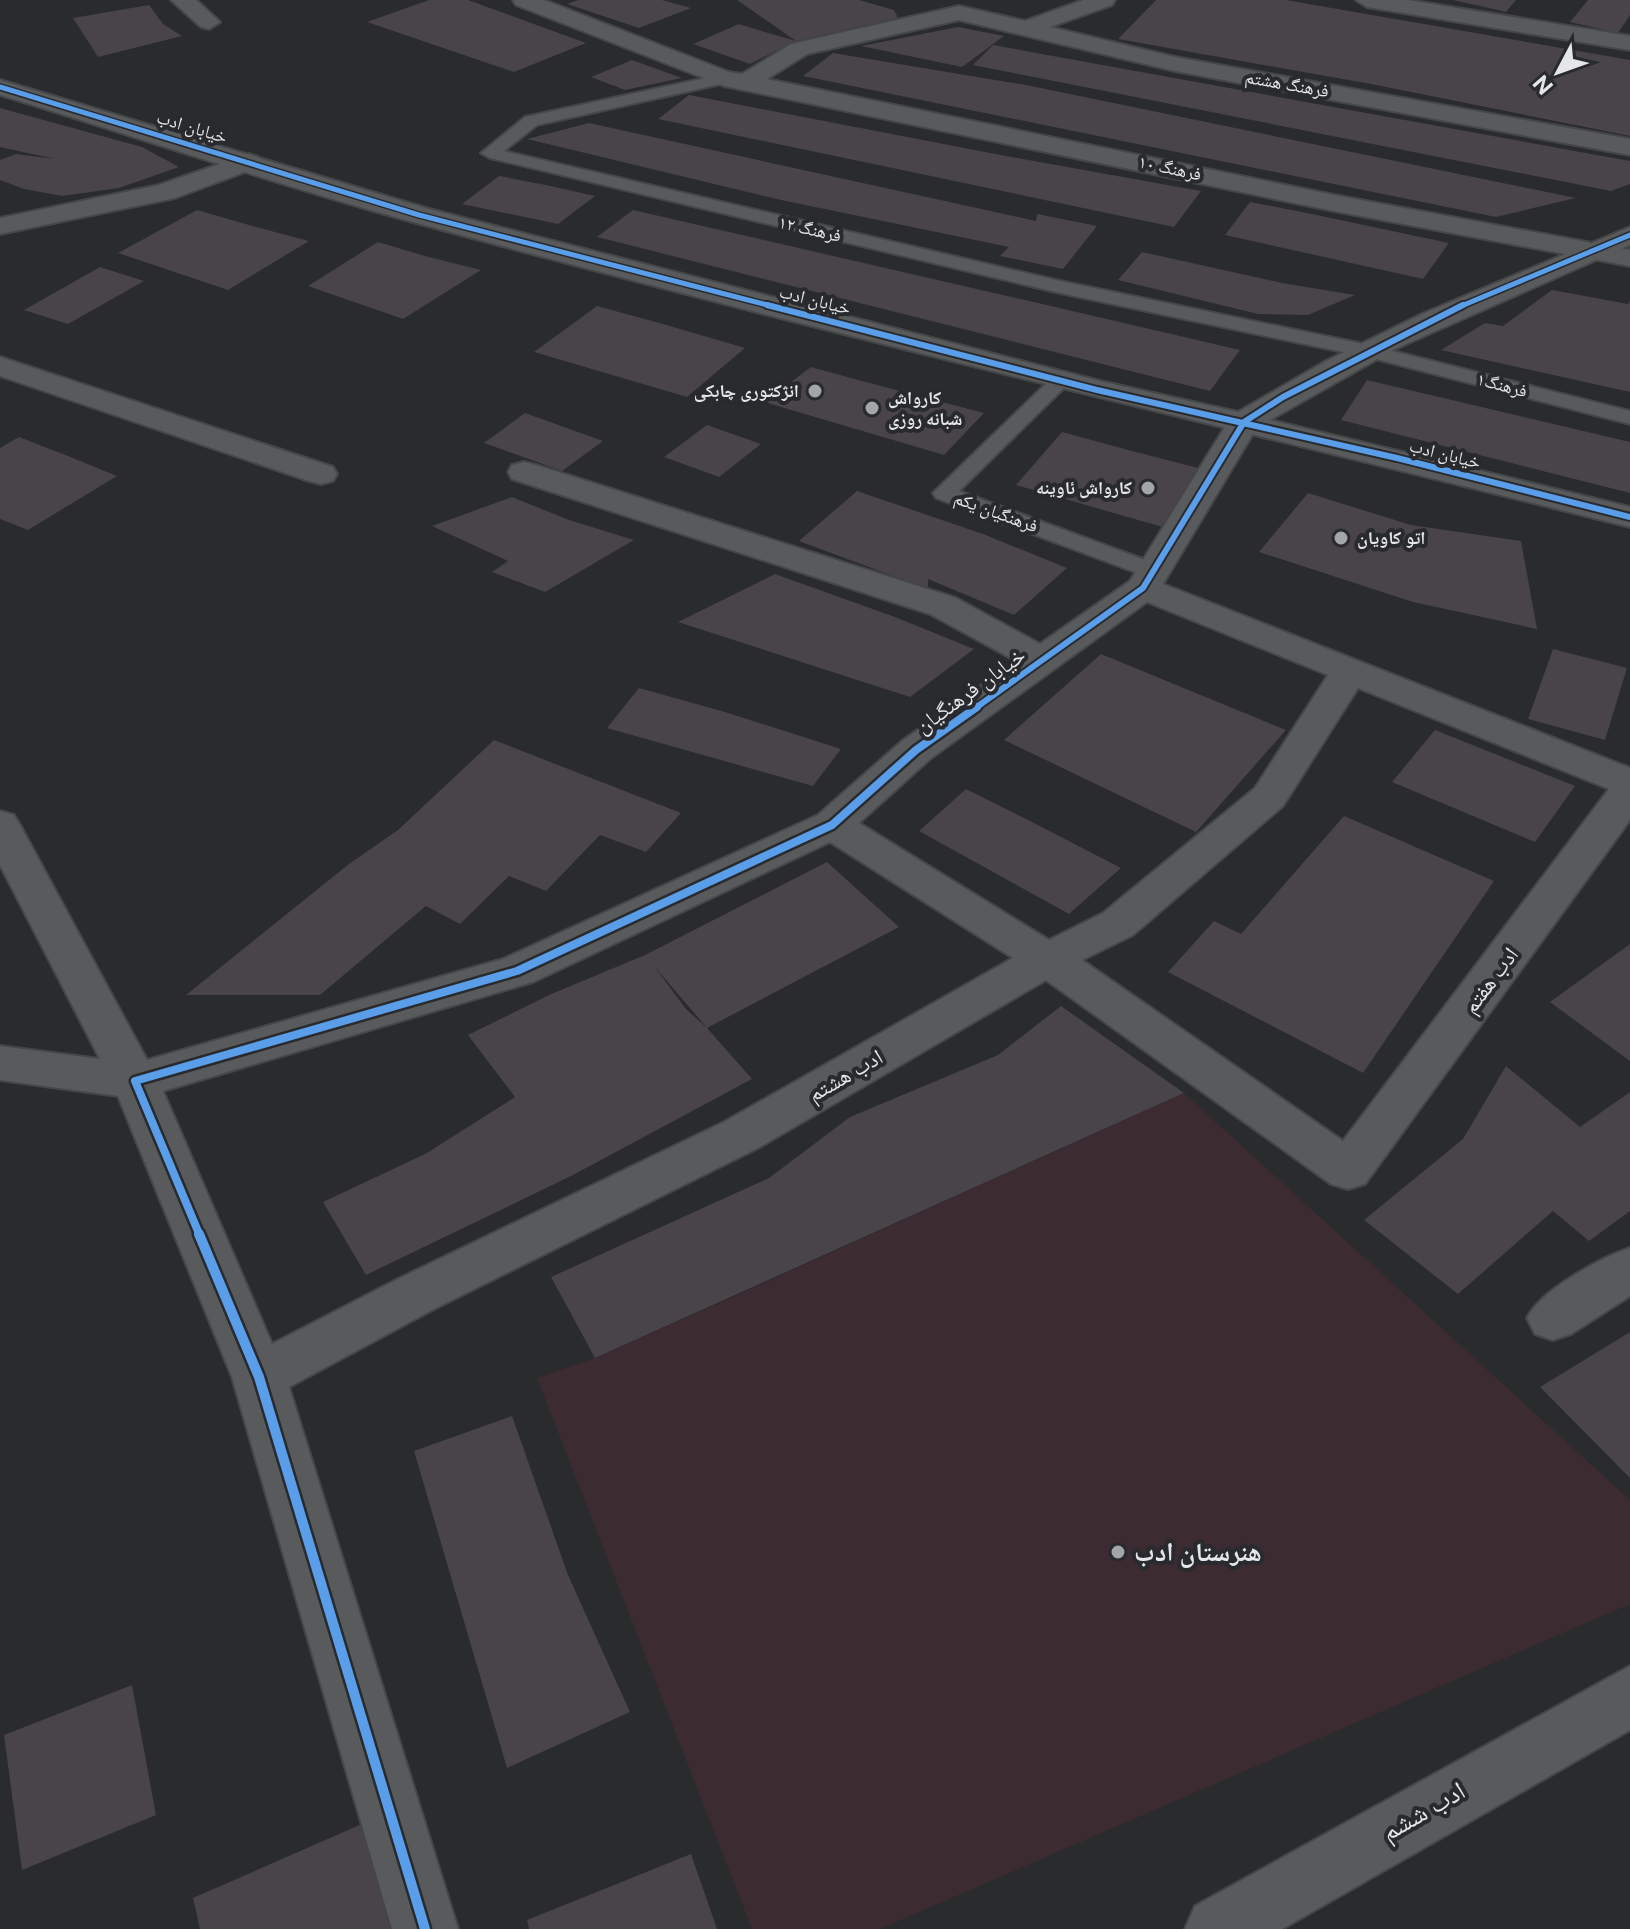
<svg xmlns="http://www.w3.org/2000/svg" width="1630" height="1929" font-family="'Public Sans','Noto Naskh Arabic',sans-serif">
<rect width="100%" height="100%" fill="#292b2d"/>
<!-- education -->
<path fill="#3c2b30" d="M1184,1093L1630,1500V1604L880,1929H752L537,1378L595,1358L728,1299Z"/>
<!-- building -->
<g fill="#49434a" fill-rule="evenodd">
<path d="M429,0H468L586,43L514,72L367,22Z"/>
<path d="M578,0H662L691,8L639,28L567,4Z"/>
<path d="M737,0H859L894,10L898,18L796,41Z"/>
<path d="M1156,0H1286L1630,60V136L1371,84L1118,39Z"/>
<path d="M1453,0H1516L1506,12Z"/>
<path d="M1588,0H1630V15L1618,33L1570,22Z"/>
<path d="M149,5L163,24L182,36L98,57L73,18Z"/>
<path d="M739,24L765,32L796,41L750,64L693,44Z"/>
<path d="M958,27L1004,36L962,67L861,46Z"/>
<path d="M993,45L1630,161V184L1611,191L973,65Z"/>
<path d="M833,53L1026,85L1576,198L1496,217L803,76Z"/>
<path d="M632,60L682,78L625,90L591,77Z"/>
<path d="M689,95L1006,156L1201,191L1174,227L658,119Z"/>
<path d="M0,108L142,147L179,167L119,188L62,196L24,189L0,180V160L16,154L55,159L0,147Z"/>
<path d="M589,123L1036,221L1037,214L1097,226L1063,269L1000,256L1009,247L781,200L527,139Z"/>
<path d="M499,176L546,185L595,196L558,224L462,204Z"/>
<path d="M1250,202L1307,213L1449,243L1423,279L1225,235Z"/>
<path d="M197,210L256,227L309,241L228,290L118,253Z"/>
<path d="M633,210L1038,303L1240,350L1210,391L597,237Z"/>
<path d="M378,242L425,256L481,270L403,319L308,286Z"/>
<path d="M1142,252L1282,283L1355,295L1308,315L1258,314L1118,280Z"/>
<path d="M100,267L144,281L68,324L24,310Z"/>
<path d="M1552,290L1628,304L1630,301V392L1441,350L1485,323L1503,326Z"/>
<path d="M597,306L663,324L745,348L687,397L534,352Z"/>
<path d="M811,367L862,381L984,413L944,455L764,402Z"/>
<path d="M1367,380L1630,442V493L1341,420Z"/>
<path d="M525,413L603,441L562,471L484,443Z"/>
<path d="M707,425L761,444L719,477L664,457Z"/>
<path d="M1062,432L1132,451L1206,470L1166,528L1016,485Z"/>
<path d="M19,437L68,456L117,476L28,530L0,519V448Z"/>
<path d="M857,491L983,534L1067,568L1014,615L928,579V589L799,541Z"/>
<path d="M1308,493L1411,525L1521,541L1537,629L1413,602L1259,552Z"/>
<path d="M512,497L569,520L634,540L545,592L492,572L508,561L432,526Z"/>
<path d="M775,574L895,617L974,649L910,697L678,622Z"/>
<path d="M1553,649L1627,668L1605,740L1528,719Z"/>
<path d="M1101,654L1286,730L1196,832L1004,740Z"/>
<path d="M639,688L725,712L841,749L813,786L607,728Z"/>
<path d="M1435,730L1575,786L1535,842L1392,782Z"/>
<path d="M494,740L681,813L646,852L600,835L546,891L509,876L460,924L426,906L320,995H186L349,864L398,830Z"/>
<path d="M966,789L1034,823L1121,868L1069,914L919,831Z"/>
<path d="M1344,816L1494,881L1363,1073L1168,972L1214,921L1241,934Z"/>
<path d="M827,862L899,927L707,1028L752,1079L573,1175L366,1275L323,1202L427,1153L515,1097L468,1035L549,995L645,955ZM654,966L707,1028L686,1009Z"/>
<path d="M1630,944V1061L1550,1002Z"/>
<path d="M1061,1006L1184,1093L595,1358L551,1277L769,1178L850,1117L998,1055Z"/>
<path d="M1506,1066L1580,1127L1630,1092V1211L1589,1241L1553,1211L1458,1294L1364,1220L1463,1139Z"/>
<path d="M1630,1332V1478L1540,1387Z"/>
<path d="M512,1416L568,1575L630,1712L507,1768L414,1451Z"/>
<path d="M132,1685L156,1815L22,1870L4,1735Z"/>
<path d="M362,1824L390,1929H200L193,1898Z"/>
<path d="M691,1854L717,1929H529L527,1920Z"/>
</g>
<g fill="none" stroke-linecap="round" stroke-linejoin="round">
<defs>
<g id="lane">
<path d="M724,74L732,79L730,82L537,125L504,151L1060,281L1373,346L1630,411V424L1372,358L1060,293L490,158L481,153L525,117Z"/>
<path d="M1062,373L1072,379L1069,383L959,491L1164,567L1168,572L1164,577H1148L936,498L933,493L1055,375Z"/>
</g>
<g id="street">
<path d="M171,0H196L220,22L209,29L201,27Z"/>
<path d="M513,0H544L729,72L742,74L791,44L959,6L1025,21L1083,0H1115L1112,5L1050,27L1175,57L1630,139V155L1175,71L959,20L807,54L767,79L1334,195L1630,250V266L1334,211L724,86L516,5Z"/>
<path d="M1356,0H1408L1630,36V50L1367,7Z"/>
<path d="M249,154L258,157L262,162L258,167L175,198L0,234V218L159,185Z"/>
<path d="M0,357L333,467L337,474L333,481L321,484L309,481L0,376Z"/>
<path d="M1244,412L1255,415L1260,422L1163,584L1630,768V820L1365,1184L1348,1189L1331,1184L1046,980L758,1148L434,1309L289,1387L458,1929H392L232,1377L118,1096L0,1080V1046L100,1059L0,865V811L14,815L20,825L147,1060L503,959L818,815L902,741L1016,661L930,614L512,479L508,472L512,465L524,462L536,465L956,598L1040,644L1130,581L1228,422L1233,415ZM1147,602L1328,675L1255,788L1103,913L1049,940L859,823L930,759ZM1358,688L1609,789L1343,1141L1082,960L1133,935L1283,806ZM830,842L1013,958L724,1122L398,1279L272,1344L163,1091L533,982Z"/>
<path d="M1630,1248V1296L1571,1334L1553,1340L1535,1334L1527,1318C1541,1290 1600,1258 1630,1248Z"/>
<path d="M1630,1666V1730L1282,1929H1185L1195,1906Z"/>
</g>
<path id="secondary" d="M0,80L429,209L1100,381L1238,412L1326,361L1422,314L1630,227V245L1395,349L1270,420L1630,507V527C1224,426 817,332 413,222C274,184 138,137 0,95Z"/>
</defs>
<!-- lane casing -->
<use href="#lane" stroke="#454647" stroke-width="4"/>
<!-- street casing -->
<use href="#street" stroke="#454647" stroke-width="4"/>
<!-- secondary casing -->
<use href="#secondary" stroke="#454647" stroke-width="4"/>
<!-- lane -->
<use href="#lane" fill="#595a5c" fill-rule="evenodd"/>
<!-- street -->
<use href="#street" fill="#595a5c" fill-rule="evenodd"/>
<!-- secondary -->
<use href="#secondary" fill="#595a5c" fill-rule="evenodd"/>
<defs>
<g id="cycleway-far3">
<path d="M0,87L419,215L775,307"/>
<path d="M1459,307L1630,235"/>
</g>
<g id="cycleway-far2">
<path d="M767,305L1097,390L1397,458L1630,517"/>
<path d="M974,709L1143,588L1244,422L1283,397L1463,305"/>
</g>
<path id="cycleway-far1" d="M200,1236L135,1081L517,971L832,825L916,750L977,707"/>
<path id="cycleway" d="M199,1234L259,1377L425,1929"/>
</defs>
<!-- cycleway-far3 casing -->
<use href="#cycleway-far3" stroke="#282a2e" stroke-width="8"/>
<!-- cycleway-far2 casing -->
<use href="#cycleway-far2" stroke="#282a2e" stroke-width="10"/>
<!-- cycleway-far1 casing -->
<use href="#cycleway-far1" stroke="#282a2e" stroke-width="13"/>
<!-- cycleway casing -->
<use href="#cycleway" stroke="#282a2e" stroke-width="15"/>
<!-- cycleway-far3 -->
<use href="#cycleway-far3" stroke="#5a9eea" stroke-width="5"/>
<!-- cycleway-far2 -->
<use href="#cycleway-far2" stroke="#5a9eea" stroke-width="6"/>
<!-- cycleway-far1 -->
<use href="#cycleway-far1" stroke="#5a9eea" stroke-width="8"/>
<!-- cycleway -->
<use href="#cycleway" stroke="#5a9eea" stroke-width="10"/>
</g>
<!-- markers -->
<g fill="#a3a5a7" stroke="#282a2e" stroke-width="3">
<circle cx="815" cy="391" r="8"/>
<circle cx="872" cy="408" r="8"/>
<circle cx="1148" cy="488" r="8"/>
<circle cx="1341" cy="538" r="8"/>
<circle cx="1118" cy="1552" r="8"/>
</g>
<g text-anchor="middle" stroke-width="8" stroke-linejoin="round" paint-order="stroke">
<!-- far-street labels -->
<g font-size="18" fill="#e5e6e9" stroke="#282a2e">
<text transform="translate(1287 84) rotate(10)" y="6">فرهنگ هشتم</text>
<text transform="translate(192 127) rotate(17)" y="6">خیابان ادب</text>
<text transform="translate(1170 168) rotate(12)" y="6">فرهنگ ۱۰</text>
<text transform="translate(810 229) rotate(13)" y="6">فرهنگ ۱۲</text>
<text transform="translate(815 300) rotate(14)" y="6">خیابان ادب</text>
<text transform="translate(1502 385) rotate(15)" y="6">فرهنگ۱</text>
<text transform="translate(1445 454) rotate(14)" y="6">خیابان ادب</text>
<text transform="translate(996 512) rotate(20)" y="6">فرهنگیان یکم</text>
</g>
<!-- far-poi labels -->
<g font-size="18" font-weight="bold" fill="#e5e6e9" stroke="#282a2e" text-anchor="end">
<text x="799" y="397">انژکتوری چابکی</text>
<text x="888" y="404" text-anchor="start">کارواش<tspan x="888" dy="21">شبانه روزی</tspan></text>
<text x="1132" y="494">کارواش ئاوینه</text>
<text x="1357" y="544" text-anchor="start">اتو کاویان</text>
</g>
<!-- street labels -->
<g font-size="22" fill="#e5e6e9" stroke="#282a2e">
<text transform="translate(970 690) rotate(-36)" y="8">خیابان فرهنگیان</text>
<text transform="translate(1490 980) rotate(-53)" y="8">ادب هفتم</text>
<text transform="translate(845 1075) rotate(-30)" y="8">ادب هشتم</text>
</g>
<!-- near-poi labels -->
<g font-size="26" font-weight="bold" fill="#e5e6e9" stroke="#282a2e" text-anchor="start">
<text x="1134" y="1561">هنرستان ادب</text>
</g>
<!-- near-street labels -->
<g font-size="26" fill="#e5e6e9" stroke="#282a2e">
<text transform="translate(1423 1811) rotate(-30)" y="9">ادب ششم</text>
</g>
</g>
<!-- north arrow -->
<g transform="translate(1558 72) rotate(229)" stroke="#282a2e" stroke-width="6" paint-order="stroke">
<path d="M0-6L14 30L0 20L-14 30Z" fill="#e5e6e9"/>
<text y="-12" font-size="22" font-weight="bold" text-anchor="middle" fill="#e5e6e9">N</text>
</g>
</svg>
